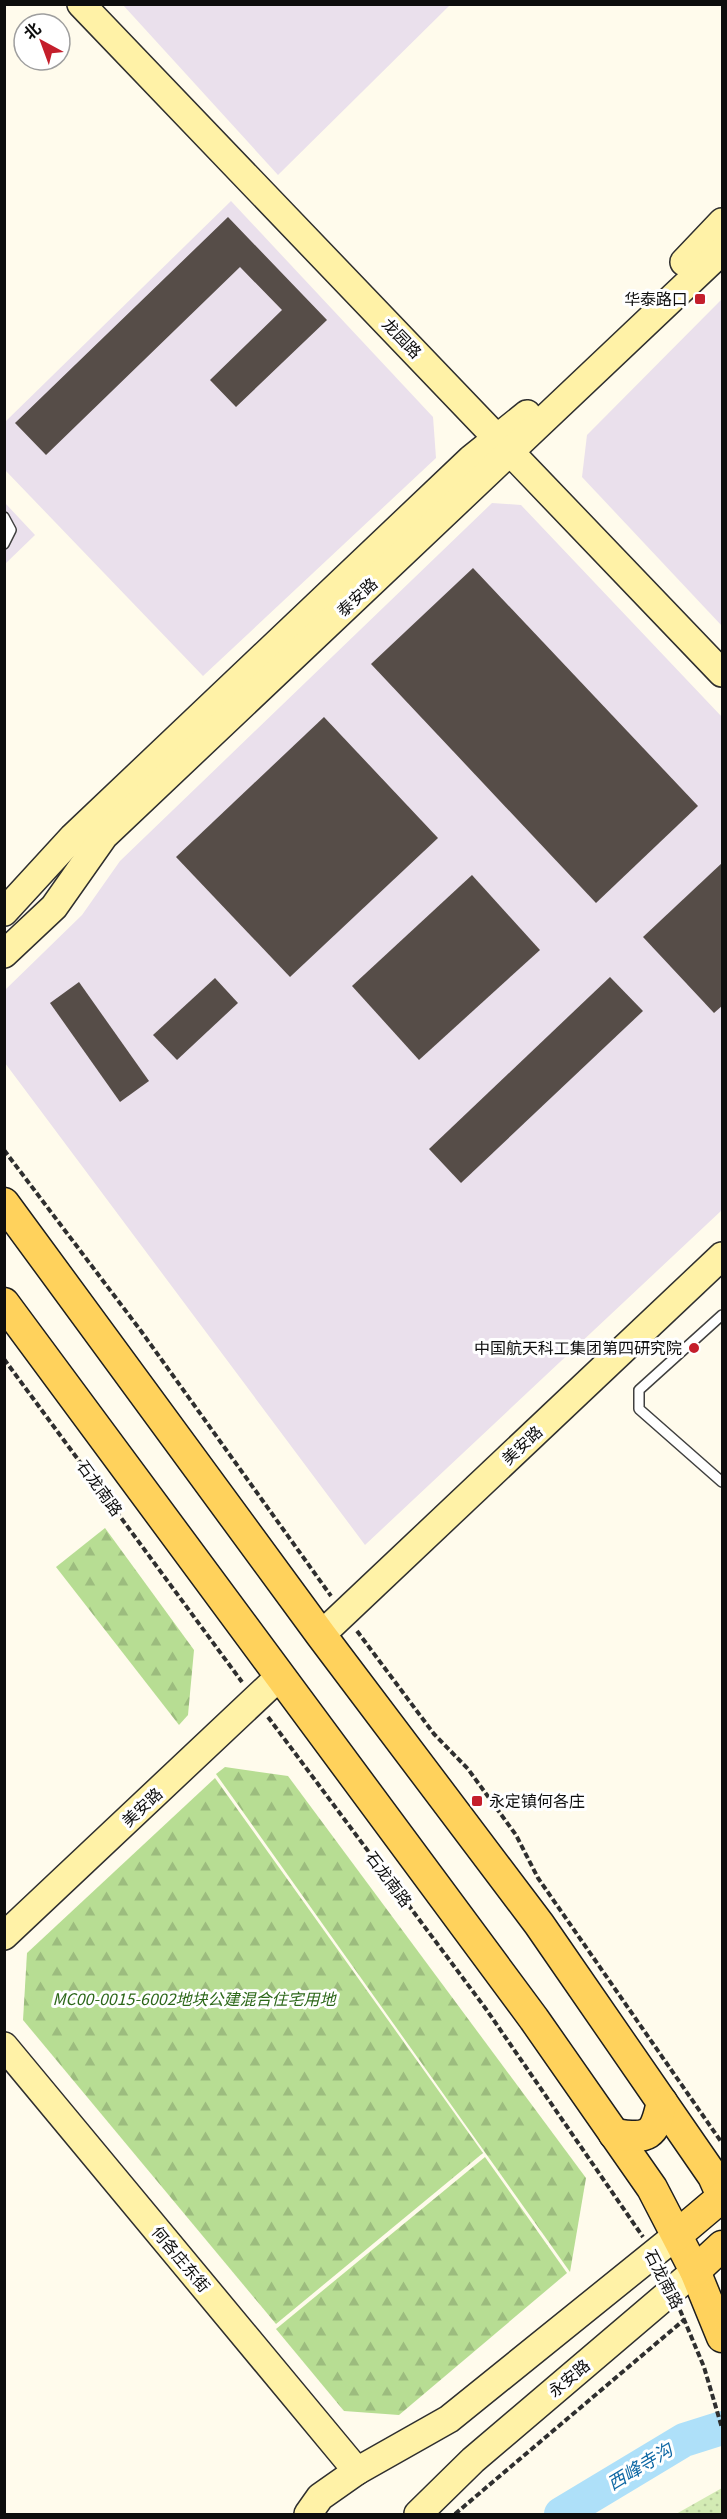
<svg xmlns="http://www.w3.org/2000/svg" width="727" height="2519" font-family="Georgia,'Noto Sans SC',serif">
<defs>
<pattern id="forest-firs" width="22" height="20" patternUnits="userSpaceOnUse" patternTransform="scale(1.5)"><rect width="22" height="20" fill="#b7dd93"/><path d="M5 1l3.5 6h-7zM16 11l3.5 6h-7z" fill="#9cbc7e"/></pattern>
<pattern id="park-dots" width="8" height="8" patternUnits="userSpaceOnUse" patternTransform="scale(1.5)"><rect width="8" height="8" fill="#d3ebb4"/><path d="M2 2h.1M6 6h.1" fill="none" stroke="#b4c89a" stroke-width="1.8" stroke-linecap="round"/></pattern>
</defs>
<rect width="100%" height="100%" fill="#fffbec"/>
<!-- industrial -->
<g fill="#eae0ec">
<path d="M123,5H450L278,175Z"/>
<path d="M231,201L433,417L436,458L203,676L5,470V422Z"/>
<path d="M722,299V626L582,477L587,435Z"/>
<path d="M5,503L35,535L5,564Z"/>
<path d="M492,503L521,505L722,717V1210L365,1545L5,1063V990L82,915L120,861Z"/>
</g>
<!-- forest -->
<g fill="url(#forest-firs)">
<path d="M105,1528L194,1650L188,1715L179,1725L56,1567Z"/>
<path d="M225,1767L288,1776L586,2178L570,2272L216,1774Z"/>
<path d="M215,1778L483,2153L276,2324L23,2020L27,1953Z"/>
<path d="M485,2157L567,2273L399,2415L344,2411L276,2329Z"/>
</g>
<!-- park -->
<path fill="url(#park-dots)" d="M722,2488V2514H676Z"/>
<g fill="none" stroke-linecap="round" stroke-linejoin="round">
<!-- river -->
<path stroke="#aee0f9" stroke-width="34" d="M561,2514L684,2440L722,2428"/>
</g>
<!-- building -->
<g fill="#564d48">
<path d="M228,217L327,320L236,407L210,380L282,310L240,267L46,455L15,423Z"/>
<path d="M473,568L698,806L596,903L371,664Z"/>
<path d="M324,717L438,838L290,977L176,857Z"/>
<path d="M723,862V1005L714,1013L643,937Z"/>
<path d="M472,875L540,950L419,1060L352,986Z"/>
<path d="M610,977L643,1011L461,1183L429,1149Z"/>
<path d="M215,978L238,1003L177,1060L153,1035Z"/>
<path d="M79,982L149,1081L120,1102L50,1003Z"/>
</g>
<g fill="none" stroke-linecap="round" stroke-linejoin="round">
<defs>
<g id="lane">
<path d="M4,517L11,530L4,544"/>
<path d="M722,1315L639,1390V1409L722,1482"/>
</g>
<g id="secondary">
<path d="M81,4L722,673"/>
<path d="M684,262L722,222"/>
<path d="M4,912L73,837L471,459L527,414"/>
<path d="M4,954L54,907L104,836L722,251"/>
<path d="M321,1635L722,1256"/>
<path d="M4,1936L279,1677"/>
<path d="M4,2046L357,2471"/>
<path d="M308,2514L320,2497L357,2471L449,2419L677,2235"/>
<path d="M418,2514L473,2460L695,2271"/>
</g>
<g id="primary">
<path d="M4,1203L321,1635L539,1924L713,2176L722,2196"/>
<path d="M4,1303L534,2019L652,2188L695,2271L722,2337"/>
<path d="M614,2134C649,2139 654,2137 662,2102"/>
<path d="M677,2235L722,2197"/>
<path d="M695,2271L722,2246"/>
</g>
</defs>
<!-- lane casing -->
<use href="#lane" stroke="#404040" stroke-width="12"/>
<!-- secondary casing -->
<use href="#secondary" stroke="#2f2f2f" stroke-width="30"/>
<!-- primary casing -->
<use href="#primary" stroke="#1e1e1e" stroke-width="33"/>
<!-- path -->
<g stroke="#2f2f2f" stroke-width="4" stroke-dasharray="6 3" stroke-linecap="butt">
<path d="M4,1150L141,1331L331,1596"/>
<path d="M4,1359L242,1682"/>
<path d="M357,1631L434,1734L468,1769L516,1835L538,1878L722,2143"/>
<path d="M268,1717L486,2009L643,2237"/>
<path d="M680,2310L704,2367L722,2428"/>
<path d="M455,2514L685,2319"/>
</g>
<!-- lane -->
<use href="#lane" stroke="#fff" stroke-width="9"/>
<!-- secondary -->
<use href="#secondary" stroke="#fff2a7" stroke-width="27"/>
<!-- primary -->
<use href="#primary" stroke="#ffd25c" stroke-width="30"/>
</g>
<!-- markers -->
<g fill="#c41e2b" stroke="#fff" stroke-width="2">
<rect x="694" y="293" width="12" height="12" rx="3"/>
<circle cx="694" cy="1348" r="6"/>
<rect x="471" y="1795" width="12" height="12" rx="3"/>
</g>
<g text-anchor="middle" stroke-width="6" stroke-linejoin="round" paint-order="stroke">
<!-- poi labels -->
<g font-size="16" fill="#0d0d0d" stroke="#fff" text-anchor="end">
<text x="688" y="305">华泰路口</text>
<text x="682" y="1354">中国航天科工集团第四研究院</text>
<text x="489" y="1807" text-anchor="start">永定镇何各庄</text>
</g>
<!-- street labels -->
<g font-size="16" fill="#0d0d0d" stroke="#fff">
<text transform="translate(402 338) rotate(46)" y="6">龙园路</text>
<text transform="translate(357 597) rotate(-43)" y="6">泰安路</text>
<text transform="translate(522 1445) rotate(-43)" y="6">美安路</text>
<text transform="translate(100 1488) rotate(54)" y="6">石龙南路</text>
<text transform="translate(142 1807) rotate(-43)" y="6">美安路</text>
<text transform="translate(389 1879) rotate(53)" y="6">石龙南路</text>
<text transform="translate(181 2259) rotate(50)" y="6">何各庄东街</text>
<text transform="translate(664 2279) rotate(63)" y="6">石龙南路</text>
<text transform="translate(569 2378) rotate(-40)" y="6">永安路</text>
</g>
<!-- park labels -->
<g font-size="16" font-style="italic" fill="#2d681a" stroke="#fff">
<text x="194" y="2005">MC00-0015-6002地块公建混合住宅用地</text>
</g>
<!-- water labels -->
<g font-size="18" font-style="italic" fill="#1069a5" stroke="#fff">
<text transform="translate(640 2467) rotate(-31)" y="6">西峰寺沟</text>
</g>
</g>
<!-- border -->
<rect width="727" height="2519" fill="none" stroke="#0d0d0d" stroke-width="12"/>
<!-- north arrow -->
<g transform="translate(42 42) rotate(319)"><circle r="28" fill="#ffffff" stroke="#9e9e9e" stroke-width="1.5"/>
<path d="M0-4.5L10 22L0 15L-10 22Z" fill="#c41e2b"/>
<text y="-9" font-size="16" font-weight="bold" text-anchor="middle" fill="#0d0d0d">北</text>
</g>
</svg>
